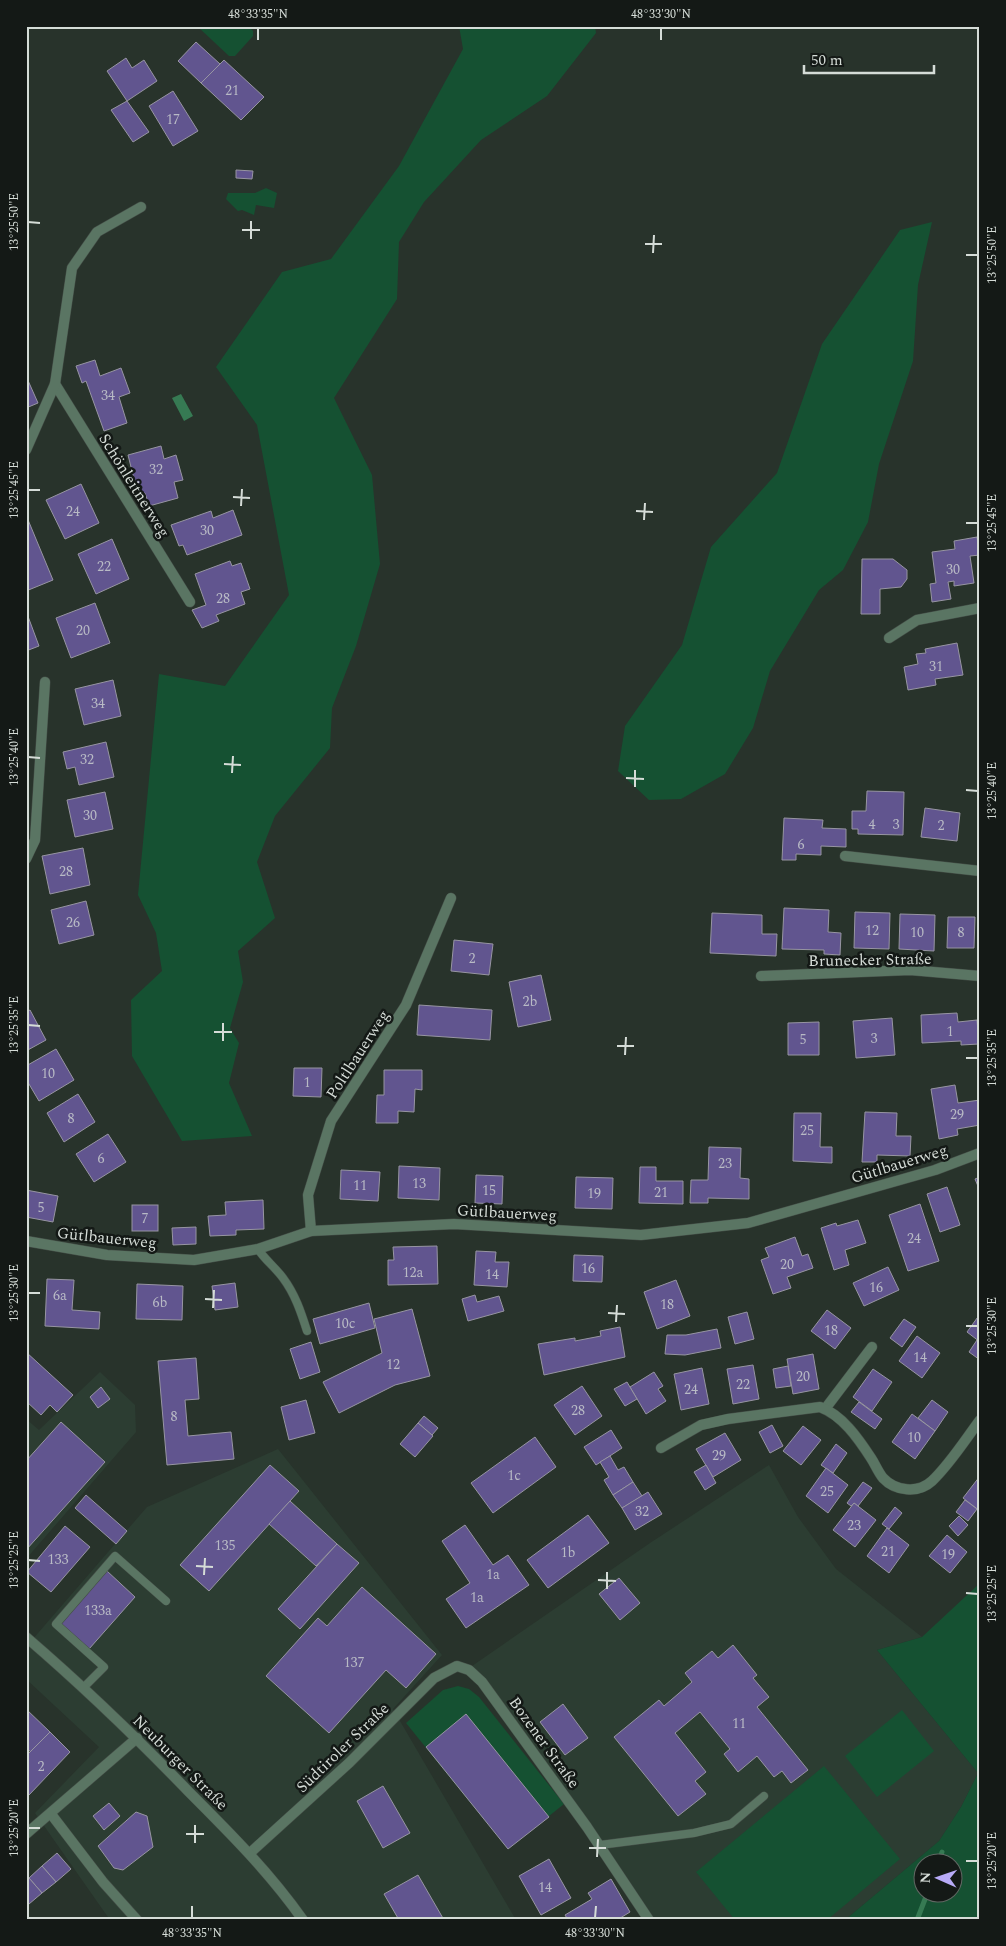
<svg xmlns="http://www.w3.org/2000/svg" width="1006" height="1946" font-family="Spectral,serif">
<rect width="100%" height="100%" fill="#28332b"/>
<!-- built -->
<g fill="#2c3d32">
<path d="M100,1372L135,1405L136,1432L26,1559V1419L39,1430Z"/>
<path d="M278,1449L442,1655L393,1709L516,1920H110L35,1813L99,1747L26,1679V1647L147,1507Z"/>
<path d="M769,1465L798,1517L836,1569L922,1637L877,1650L978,1773L961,1807L939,1841L845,1920H655L604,1844L472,1666L650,1543Z"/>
</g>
<!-- green -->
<g fill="#155132" fill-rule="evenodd">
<path d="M197,26H248L253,31V36L235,56H229Z"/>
<path d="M459,26H595L596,33L547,96L481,140L424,202L399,242L397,299L334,398L372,475L380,564L356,646L332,708L330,748L275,816L257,862L275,918L238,951L243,982L230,1028L239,1043L229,1083L252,1136L182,1141L132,1056L131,1000L162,971L156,933L138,895L159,674L225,686L289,595L257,425L216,367L282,272L331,259L399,166L463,49Z"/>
<path d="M266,188L277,193L274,208L256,205L254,215L242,210L238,211L226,199L228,193H255Z"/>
<path d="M932,222L918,285L913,361L879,464L868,522L843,570L819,590L770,671L753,728L725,774L681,799L649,800L618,771L625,726L682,645L711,547L777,473L822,344L900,230Z"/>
<path d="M980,1583V1920H845L939,1841L961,1807L978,1773L877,1650L922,1637ZM924,1864H954V1894H924Z"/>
<path d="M458,1686L469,1689L479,1697L564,1804L508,1849L406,1723L443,1690Z"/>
<path d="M902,1710L934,1751L877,1797L845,1756Z"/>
<path d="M824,1766L900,1859L827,1920H735L696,1872Z"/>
</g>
<!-- water -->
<path fill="#367a53" d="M181,394L193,416L184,421L172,398Z"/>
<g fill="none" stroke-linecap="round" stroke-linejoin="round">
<!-- stream -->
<g stroke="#367a53" stroke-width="5">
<path d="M938,1864L942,1852"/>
<path d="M917,1920L927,1894"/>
</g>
</g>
<!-- building -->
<g fill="#61558f" stroke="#9795a2">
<path d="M196,42L220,64L201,83L178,61Z"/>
<path d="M126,58L132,68L144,60L157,81L127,101L107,71Z"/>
<path d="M224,60L264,97L241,120L201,83Z"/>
<path d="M173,91L198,131L173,146L149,106Z"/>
<path d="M127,101L149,132L133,142L111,110Z"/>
<path d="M236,170L253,171L252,179L236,178Z"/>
<path d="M95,360L100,376L121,368L130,393L119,397L127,423L104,431L86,381L82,383L76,366Z"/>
<path d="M26,376L38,403L26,408Z"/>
<path d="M161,446L164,459L176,455L183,480L174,482L178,498L149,506L145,493L138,495L128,455Z"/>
<path d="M81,484L99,523L65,539L46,500Z"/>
<path d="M233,510L242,535L187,555L183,545L179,546L171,525L211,511L213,518Z"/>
<path d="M26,515L53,580L26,591Z"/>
<path d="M977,537L980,555L970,556L974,583L954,586V581L948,582L951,599L932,602L930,584L936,583L932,552L955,549L954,541Z"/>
<path d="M112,539L129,579L96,594L78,554Z"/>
<path d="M862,559H893L907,570V579L901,587L880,589V614H861Z"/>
<path d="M230,561L232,566L241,563L250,589L241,592L245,604L216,615L219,621L202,628L192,610L206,605L195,574Z"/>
<path d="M95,603L110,643L71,658L56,618Z"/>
<path d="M26,611L39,646L26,651Z"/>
<path d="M957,643L963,675L935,679L936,685L908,690L904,667L918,664L916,654L926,653L925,649Z"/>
<path d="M113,680L121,716L84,725L75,689Z"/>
<path d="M106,742L114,777L79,785L75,767L67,769L63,752Z"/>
<path d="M867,791L904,792L903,835L858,834V829H852V811H866Z"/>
<path d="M105,792L113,829L75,837L67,800Z"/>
<path d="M925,808L960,813L957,841L921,837Z"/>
<path d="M784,818L823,820L822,828L846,829V847L821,846V855L796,854V860H782Z"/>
<path d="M83,848L90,885L50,894L42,856Z"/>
<path d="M86,901L94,935L59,944L51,910Z"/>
<path d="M784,908L829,910L828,932L841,933L840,955L824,954V950L782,949Z"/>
<path d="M855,912L890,913L889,949L854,948Z"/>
<path d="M712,913L762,915V934H777L776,956L710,953Z"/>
<path d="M900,914L935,915L934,951L899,949Z"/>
<path d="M948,917H975L974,948H947Z"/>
<path d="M454,940L493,944L489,975L451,971Z"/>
<path d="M541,975L551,1020L518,1027L509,982Z"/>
<path d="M419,1005L492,1010L490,1040L417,1035Z"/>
<path d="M30,1010L46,1040L26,1051V1012Z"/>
<path d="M957,1013L958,1022L977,1020L979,1044L961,1045V1041L922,1043L921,1015Z"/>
<path d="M892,1018L895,1055L856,1058L853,1021Z"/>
<path d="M819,1022V1055H788V1023Z"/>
<path d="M56,1049L74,1080L39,1101L26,1079V1066Z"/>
<path d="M294,1068H322L321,1097L293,1096Z"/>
<path d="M384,1070H422V1090L415,1089L414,1112L398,1111V1123H376L377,1095H384Z"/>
<path d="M955,1085L958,1103L980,1100V1125L957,1129L958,1135L939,1139L931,1089Z"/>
<path d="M78,1094L95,1122L64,1142L47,1113Z"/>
<path d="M865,1112L897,1113L896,1136H911L910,1156L877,1155V1162H862Z"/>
<path d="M794,1113H821L820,1147H832V1163L793,1161Z"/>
<path d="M108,1134L126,1162L94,1182L76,1154Z"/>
<path d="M709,1147L741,1148L740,1178L749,1179V1199L708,1198V1203H690L691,1180H708Z"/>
<path d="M399,1166L440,1168L439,1200L398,1198Z"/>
<path d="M640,1167H656V1181H683V1204L639,1203Z"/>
<path d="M341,1170L380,1172L378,1201L340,1199Z"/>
<path d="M476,1175L503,1176L502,1204L475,1203Z"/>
<path d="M576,1177L613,1178L612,1209L575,1208Z"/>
<path d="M980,1177V1191L975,1179Z"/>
<path d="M947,1187L960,1225L940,1232L927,1194Z"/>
<path d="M26,1190L58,1196L53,1222L26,1217Z"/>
<path d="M263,1200L264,1229L236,1230V1235L210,1236L208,1216L226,1215L225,1202Z"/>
<path d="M920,1204L939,1261L908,1271L889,1215Z"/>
<rect x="132" y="1205" width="26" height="26"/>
<path d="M858,1220L866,1243L845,1250L849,1265L834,1270L821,1228L836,1223L837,1226Z"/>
<path d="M196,1227V1244L173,1245L172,1228Z"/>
<path d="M795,1237L802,1256L808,1254L813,1268L787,1277L791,1288L773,1294L761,1260L769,1257L765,1248Z"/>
<path d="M437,1246L438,1284L388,1285V1260H394L393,1247Z"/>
<path d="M476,1251L496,1252L495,1262H509L507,1287L474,1285Z"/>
<path d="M574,1255L603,1256L602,1282L573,1281Z"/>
<path d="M888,1267L899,1290L864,1306L853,1283Z"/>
<path d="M47,1279L74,1280L72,1310L100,1312L99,1329L45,1326Z"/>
<path d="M676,1280L690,1316L657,1329L644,1292Z"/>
<path d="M235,1283L238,1307L215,1310L212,1286Z"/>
<path d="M137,1284L183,1286L182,1320L136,1319Z"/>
<path d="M475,1295L477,1302L499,1296L504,1311L468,1321L462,1299Z"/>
<path d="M369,1303L375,1328L320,1344L313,1319Z"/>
<path d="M412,1309L430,1376L395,1385L339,1413L323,1382L382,1353L374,1319Z"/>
<path d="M827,1310L851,1328L835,1349L811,1331Z"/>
<path d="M747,1312L754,1339L735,1344L728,1317Z"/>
<path d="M980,1314V1342L967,1332Z"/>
<path d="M904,1319L916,1327L902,1347L890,1338Z"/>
<path d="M620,1327L625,1357L544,1375L538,1344L575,1338V1341L601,1336L600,1331Z"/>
<path d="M717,1329L721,1348L685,1355L665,1354L667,1335H686Z"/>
<path d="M917,1336L940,1353L922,1378L899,1361Z"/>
<path d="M977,1340L980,1342V1360L969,1352Z"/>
<path d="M311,1342L320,1372L300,1379L290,1349Z"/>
<path d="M26,1352L73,1395L57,1412L50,1405L41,1415L26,1401Z"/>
<path d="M813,1354L819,1389L793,1394L787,1359Z"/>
<path d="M196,1358L199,1399L185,1400L188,1436L231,1432L234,1459L167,1465L158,1361Z"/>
<path d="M753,1365L759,1399L733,1404L727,1369Z"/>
<path d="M788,1366L791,1386L776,1388L773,1369Z"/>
<path d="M702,1368L709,1404L681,1410L674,1374Z"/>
<path d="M873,1369L892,1382L872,1411L853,1397Z"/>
<path d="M654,1372L663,1386L658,1389L666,1401L646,1414L630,1387Z"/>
<path d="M627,1382L637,1399L625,1406L614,1389Z"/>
<path d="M582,1386L602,1416L575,1435L554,1405Z"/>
<path d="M101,1387L110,1399L98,1408L90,1397Z"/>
<path d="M306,1400L315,1433L289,1440L281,1407Z"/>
<path d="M932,1400L948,1412L935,1431L918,1418Z"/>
<path d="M859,1402L882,1419L875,1429L851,1412Z"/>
<path d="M912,1414L935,1431L915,1459L892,1442Z"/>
<path d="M424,1416L438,1428L432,1435L418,1423Z"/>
<path d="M61,1422L105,1462L26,1550V1461Z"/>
<path d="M418,1423L433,1436L415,1457L400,1444Z"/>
<path d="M772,1425L783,1446L770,1453L759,1432Z"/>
<path d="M803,1426L821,1440L801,1465L783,1451Z"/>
<path d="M611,1430L622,1448L596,1465L584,1447Z"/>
<path d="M725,1433L741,1460L713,1477L696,1449Z"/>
<path d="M535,1437L556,1467L493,1513L471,1483Z"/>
<path d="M836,1444L847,1453L833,1473L821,1465Z"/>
<path d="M610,1456L618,1470L624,1467L633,1482L613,1495L604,1480L609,1477L600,1462Z"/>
<path d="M270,1465L299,1491L209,1591L180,1565Z"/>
<path d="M706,1465L716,1483L705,1490L694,1472Z"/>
<path d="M826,1468L848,1485L828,1513L806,1496Z"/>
<path d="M980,1476V1511L963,1498Z"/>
<path d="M633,1482L642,1496L622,1508L613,1495Z"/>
<path d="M863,1482L872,1488L858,1506L854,1503L851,1506L847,1503Z"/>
<path d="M648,1492L662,1514L635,1530L622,1508Z"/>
<path d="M86,1495L127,1531L116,1544L75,1508Z"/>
<path d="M965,1500L977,1509L968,1521L956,1512Z"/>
<path d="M290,1501L337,1544L316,1566L269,1524Z"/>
<path d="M854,1503L876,1520L855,1547L833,1530Z"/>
<path d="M895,1507L902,1513L889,1529L882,1524Z"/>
<path d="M588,1515L609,1543L548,1588L527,1560Z"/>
<path d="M959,1516L968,1525L958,1536L949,1526Z"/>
<path d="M465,1525L493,1565L508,1555L529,1585L466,1628L446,1599L470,1583L442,1541Z"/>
<path d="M65,1526L90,1547L51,1592L27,1572Z"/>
<path d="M887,1528L909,1545L889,1573L867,1556Z"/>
<path d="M947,1535L967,1552L950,1573L929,1556Z"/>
<path d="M337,1544L359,1563L300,1629L278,1609Z"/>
<path d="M107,1571L135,1597L89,1649L60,1623Z"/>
<path d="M619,1578L640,1603L620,1620L599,1594Z"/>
<path d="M362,1587L436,1654L406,1688L386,1670L329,1733L266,1676L318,1618L327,1626Z"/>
<path d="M733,1645L757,1675L753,1678L769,1697L757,1707L808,1770L791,1783L782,1771L774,1777L757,1756L738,1772L724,1754L730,1749L700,1712L675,1733L706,1772L695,1781L706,1794L678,1816L614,1737L659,1700L664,1706L692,1682L685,1673L712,1651L718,1658Z"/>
<path d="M563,1704L588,1738L565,1755L540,1722Z"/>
<path d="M26,1709L50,1732L31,1752L26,1748Z"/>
<path d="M466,1714L549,1817L508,1849L426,1747Z"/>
<path d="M50,1732L70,1752L29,1795L26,1793V1756Z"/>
<path d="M383,1786L410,1833L383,1848L357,1801Z"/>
<path d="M109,1803L120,1816L104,1830L93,1816Z"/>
<path d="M136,1812L147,1816L153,1847L123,1870L114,1868L98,1846Z"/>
<path d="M57,1853L71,1869L56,1882L42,1866Z"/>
<path d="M549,1859L571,1898L541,1915L519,1876Z"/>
<path d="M42,1866L56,1882L42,1893L29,1878Z"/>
<path d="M418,1875L444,1920H399L384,1894Z"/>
<path d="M29,1878L42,1893L29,1904L26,1901V1880Z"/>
<path d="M611,1879L630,1912L617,1920H568L565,1915L592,1899L588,1893Z"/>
</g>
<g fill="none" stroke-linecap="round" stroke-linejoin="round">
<defs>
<g id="service">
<path d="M258,1249C265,1260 275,1267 283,1278C295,1294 301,1312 307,1331"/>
<path d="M83,1688L104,1667L56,1624L115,1556L166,1601"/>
<path d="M600,1845L694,1833L731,1824L764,1796"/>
</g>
<g id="minor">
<path d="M55,384L190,602"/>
<path d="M26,450L55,384L72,268L97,232L141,207"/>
<path d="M889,638L917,620L980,608"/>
<path d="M845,856L980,871"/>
<path d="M26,859L35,840L45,682"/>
<path d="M761,976L910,970L980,976"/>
<path d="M311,1231L308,1195L331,1121L406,1005L451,898"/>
<path d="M26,1241L107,1255L194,1260L258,1249L311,1231L454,1224L641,1235L748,1223L935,1170L980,1153"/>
<path d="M825,1409L872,1347"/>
<path d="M661,1448L701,1425L728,1419L820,1407C842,1415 858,1438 871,1458C875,1464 878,1472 883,1478C895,1491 918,1494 932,1481C950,1464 965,1440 980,1420"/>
<path d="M51,1814L103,1882L137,1920"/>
<path d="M26,1834L137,1738"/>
<path d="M250,1853L349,1763L434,1678L457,1666L469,1670L482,1682L587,1827L649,1920"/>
</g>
<path id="tertiary" d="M26,1637C83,1686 137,1738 189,1792C230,1833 269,1872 303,1920"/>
</defs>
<!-- service casing -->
<use href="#service" stroke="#444e47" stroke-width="9"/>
<!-- minor casing -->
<use href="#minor" stroke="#444e47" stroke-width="11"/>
<!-- tertiary casing -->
<use href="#tertiary" stroke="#444e47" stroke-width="11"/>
<!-- service -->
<use href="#service" stroke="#5a7563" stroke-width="8"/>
<!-- minor -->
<use href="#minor" stroke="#5a7563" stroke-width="10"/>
<!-- tertiary -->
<use href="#tertiary" stroke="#5a7563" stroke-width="10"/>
</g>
<!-- ticks -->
<path fill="none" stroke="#d5dcd7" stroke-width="2" d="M258,40V28M661,40V28M28,222L40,223M242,230H260M251,239V221M645,244H662M653,253L654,235M966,255H978M28,490H40M233,497L250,498M241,506L242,489M636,511L653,512M644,520L645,503M966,523H978M28,757L40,758M224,764L241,765M232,773L233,756M626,778L644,779M635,787V770M966,790L978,791M28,1025L40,1026M214,1032H232M223,1041V1023M617,1046H634M625,1055L626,1037M966,1058H978M28,1293H40M205,1299L222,1300M213,1308L214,1290M608,1313L625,1314M616,1322L617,1305M966,1326H978M28,1560L40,1561M196,1566L213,1567M204,1575L205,1558M598,1580L616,1581M607,1589V1572M966,1593L978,1594M28,1828H40M186,1834H204M195,1843V1825M589,1848H606M597,1857L598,1839M966,1861H978M192,1918V1906M595,1918L596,1906"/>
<g text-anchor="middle" stroke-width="5" stroke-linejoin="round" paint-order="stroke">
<!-- number labels -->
<g font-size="14" fill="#b8bac5">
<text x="232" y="95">21</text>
<text x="173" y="124">17</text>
<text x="108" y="400">34</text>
<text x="156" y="474">32</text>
<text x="73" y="516">24</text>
<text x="207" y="535">30</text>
<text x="104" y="571">22</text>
<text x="953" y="574">30</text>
<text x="223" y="603">28</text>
<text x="83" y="635">20</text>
<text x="936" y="671">31</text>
<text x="98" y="708">34</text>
<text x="87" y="764">32</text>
<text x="90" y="820">30</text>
<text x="872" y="829">4</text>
<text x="896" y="829">3</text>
<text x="941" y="830">2</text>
<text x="801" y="849">6</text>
<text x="66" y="876">28</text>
<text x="73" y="927">26</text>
<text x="872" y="935">12</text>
<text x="917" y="937">10</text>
<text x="961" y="937">8</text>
<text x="472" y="963">2</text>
<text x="530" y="1006">2b</text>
<text x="950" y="1036">1</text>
<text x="874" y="1043">3</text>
<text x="803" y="1044">5</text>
<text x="48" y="1078">10</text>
<text x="307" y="1087">1</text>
<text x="957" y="1119">29</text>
<text x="71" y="1123">8</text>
<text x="807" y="1135">25</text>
<text x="101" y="1163">6</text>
<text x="725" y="1168">23</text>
<text x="419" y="1188">13</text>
<text x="360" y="1190">11</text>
<text x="489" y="1195">15</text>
<text x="661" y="1197">21</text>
<text x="594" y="1198">19</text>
<text x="41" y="1212">5</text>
<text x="145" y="1223">7</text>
<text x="914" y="1243">24</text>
<text x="787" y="1269">20</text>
<text x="588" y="1273">16</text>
<text x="413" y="1277">12a</text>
<text x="492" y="1279">14</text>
<text x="876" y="1292">16</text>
<text x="60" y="1300">6a</text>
<text x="160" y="1307">6b</text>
<text x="667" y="1309">18</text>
<text x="345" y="1328">10c</text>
<text x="831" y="1335">18</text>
<text x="920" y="1362">14</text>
<text x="393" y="1369">12</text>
<text x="803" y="1381">20</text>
<text x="743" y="1389">22</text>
<text x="691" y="1394">24</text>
<text x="578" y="1415">28</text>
<text x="174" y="1421">8</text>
<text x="914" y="1442">10</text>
<text x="719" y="1460">29</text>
<text x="514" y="1480">1c</text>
<text x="827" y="1496">25</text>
<text x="642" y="1516">32</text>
<text x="854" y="1530">23</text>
<text x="225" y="1550">135</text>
<text x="888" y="1556">21</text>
<text x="568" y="1557">1b</text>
<text x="948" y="1559">19</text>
<text x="58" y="1564">133</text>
<text x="493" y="1579">1a</text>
<text x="477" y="1602">1a</text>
<text x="98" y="1615">133a</text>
<text x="354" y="1667">137</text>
<text x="739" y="1728">11</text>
<text x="41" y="1771">2</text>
<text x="545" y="1892">14</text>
</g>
<!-- street labels -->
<g font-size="16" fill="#d5dcd7" stroke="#141916">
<text transform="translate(135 485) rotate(58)" y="6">Schönleitnerweg</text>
<text transform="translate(870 959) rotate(-1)" y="6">Brunecker Straße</text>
<text transform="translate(357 1054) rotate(-57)" y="6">Poltlbauerweg</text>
<text transform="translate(899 1163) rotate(-17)" y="6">Gütlbauerweg</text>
<text transform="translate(507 1212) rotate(3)" y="6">Gütlbauerweg</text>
<text transform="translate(107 1237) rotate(6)" y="6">Gütlbauerweg</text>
<text transform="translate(545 1742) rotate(54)" y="6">Bozener Straße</text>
<text transform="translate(342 1747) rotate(-44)" y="6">Südtiroler Straße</text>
<text transform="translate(181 1762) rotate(45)" y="6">Neuburger Straße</text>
</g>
</g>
<!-- border -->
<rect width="1006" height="1946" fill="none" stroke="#141916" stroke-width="55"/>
<!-- north arrow -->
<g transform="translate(938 1878) rotate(272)"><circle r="24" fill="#141916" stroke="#616763"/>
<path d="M0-4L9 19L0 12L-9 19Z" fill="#b8abf7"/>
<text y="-8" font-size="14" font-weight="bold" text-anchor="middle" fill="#d5dcd7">N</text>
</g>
<!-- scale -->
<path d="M804 65v8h130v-8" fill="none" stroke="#d5dcd7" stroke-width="2.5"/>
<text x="811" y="65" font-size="15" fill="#d5dcd7" stroke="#141916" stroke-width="4" paint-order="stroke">50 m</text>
<rect x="28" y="28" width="950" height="1890" fill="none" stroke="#d5dcd7" stroke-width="2"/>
<g font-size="12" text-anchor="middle" fill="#d5dcd7">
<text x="258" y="18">48°33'35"N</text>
<text x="661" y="18">48°33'30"N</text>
<text transform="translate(14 222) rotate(-90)" y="4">13°25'50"E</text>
<text transform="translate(992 255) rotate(-90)" y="4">13°25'50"E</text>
<text transform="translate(14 490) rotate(-90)" y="4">13°25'45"E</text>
<text transform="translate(992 523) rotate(-90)" y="4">13°25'45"E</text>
<text transform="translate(14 757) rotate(-90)" y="4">13°25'40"E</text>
<text transform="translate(992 791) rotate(-90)" y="4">13°25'40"E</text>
<text transform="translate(14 1025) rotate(-90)" y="4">13°25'35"E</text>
<text transform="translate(992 1058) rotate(-90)" y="4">13°25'35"E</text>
<text transform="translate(14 1293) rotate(-90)" y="4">13°25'30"E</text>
<text transform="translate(992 1326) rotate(-90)" y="4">13°25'30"E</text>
<text transform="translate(14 1560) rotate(-90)" y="4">13°25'25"E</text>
<text transform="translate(992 1594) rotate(-90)" y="4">13°25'25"E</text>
<text transform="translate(14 1828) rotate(-90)" y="4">13°25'20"E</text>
<text transform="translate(992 1861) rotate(-90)" y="4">13°25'20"E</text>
<text x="192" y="1937">48°33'35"N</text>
<text x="595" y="1937">48°33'30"N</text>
</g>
</svg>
